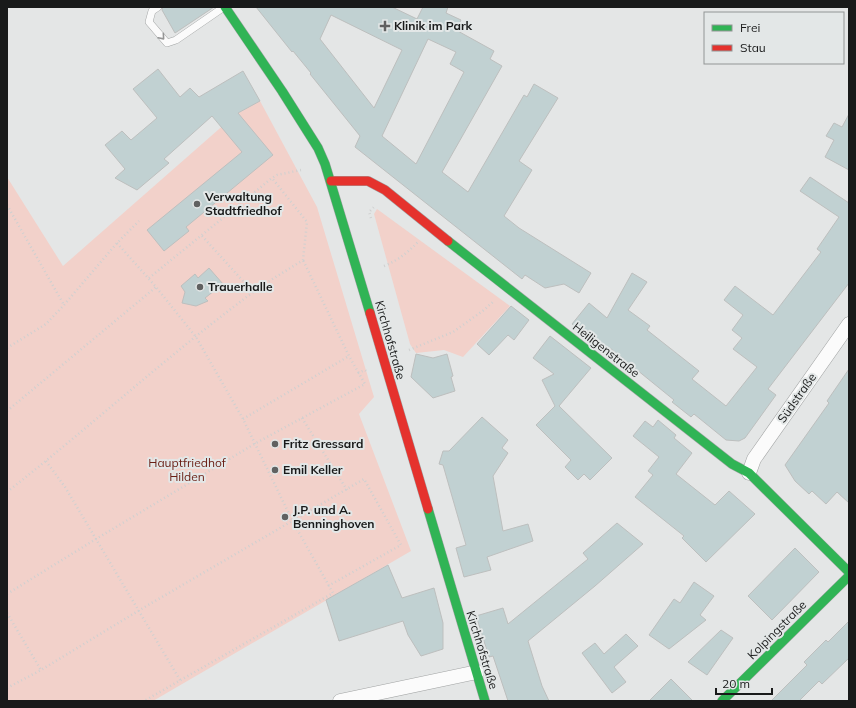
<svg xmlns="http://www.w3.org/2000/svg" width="856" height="708" font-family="Mulish,sans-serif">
<rect width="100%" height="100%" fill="#e4e6e6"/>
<!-- green -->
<g fill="#f2d1ca">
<path d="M260,101L317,207L374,397L359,414L411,551L153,701H7V177L63,266L235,115Z"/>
<path d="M377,209L510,306L463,357L444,350L416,353L410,344L374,214Z"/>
</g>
<!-- building -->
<g fill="#c1d1d2" stroke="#bdbfbe" fill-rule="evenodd">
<path d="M163,7H214L175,33L162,10Z"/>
<path d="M256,7H392L417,19L423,7H448L446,13L461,20L456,30L494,51L490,59L502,66L442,172L468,192L524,95L527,97L534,84L558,98L519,161L532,170L504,216L519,228L591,273L579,293L564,284L545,288L525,275L522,279L355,147L360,136L310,74L311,73L293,51L292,52ZM331,15L402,50L374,108L320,39ZM428,39L456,52L450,64L464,72L416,164L382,136Z"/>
<path d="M158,69L180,97L190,88L199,97L243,71L260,101L238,113L273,155L186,227L189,231L164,251L147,230L242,152L212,116L164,159L169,163L137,190L115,178L125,169L105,145L122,131L131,140L157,118L133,89Z"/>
<path d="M849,114V170L825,157L834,140L826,136L834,123L842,127Z"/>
<path d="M810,177L849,203V283L768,389L776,395L745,438L739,441L726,440L694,414L691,417L672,402L674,400L610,348L608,350L606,349L605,350L572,324L589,303L607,318L632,273L647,282L628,310L650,326L647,330L699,371L692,379L726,406L757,367L733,349L742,338L732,330L743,315L724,300L735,286L773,315L821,252L817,249L839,217L800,191Z"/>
<path d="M209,268L223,284L205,298L208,301L196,306L182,303L185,292L181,286L195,274L198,278Z"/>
<path d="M511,306L529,320L514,340L508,335L489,355L477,344Z"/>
<path d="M550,336L591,368L559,406L612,458L590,480L584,474L578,480L565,467L571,460L536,425L555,406L542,380L554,374L533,358Z"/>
<path d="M416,354L433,358L447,354L453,376L451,377L455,391L433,398L411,377Z"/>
<path d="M849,369V503L837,492L826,504L812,491L809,494L795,481L785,465L829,403L827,401Z"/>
<path d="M482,417L508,440L502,448L508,453L493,476L503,531L528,524L533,541L487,557L491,570L464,577L456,548L466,545L443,465L439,464L443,451H449Z"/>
<path d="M658,420L676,435L674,438L692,453L676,474L715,505L729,491L755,514L706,562L682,538L684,536L635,497L653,475L648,471L659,457L633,436L645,421L653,427Z"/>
<path d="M617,523L643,544L595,586L528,641L542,686L549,701H508L493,656L489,657L476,616L503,608L508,624L588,559L583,553Z"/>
<path d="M795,548L819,572L772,620L748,596Z"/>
<path d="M388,565L402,598L434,588L443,623V649L421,656L408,635L403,621L339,641L326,600Z"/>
<path d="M694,582L714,596L700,615L706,620L669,649L649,635L674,599L680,603Z"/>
<path d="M849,621V658L822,684L819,681L799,701H771L807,665L804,662L826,640L828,642Z"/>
<path d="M721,630L733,638L707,675L688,662Z"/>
<path d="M626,634L638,646L614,667L626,682L612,693L582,653L595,643L604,654Z"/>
<path d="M671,679L693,701H649Z"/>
</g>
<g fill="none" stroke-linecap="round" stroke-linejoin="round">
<defs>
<path id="lane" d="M158,7L152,11L149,22L167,43L176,40L224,7"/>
<g id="street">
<path d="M749,473L754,459L849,324"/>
<path d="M340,701L477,672"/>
</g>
<g id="fast">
<path d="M225,7L282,91L318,148L325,164L370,313"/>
<path d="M448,241L732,464L749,473L849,572"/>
<path d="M428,509L485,701"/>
<path d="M722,701L849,576"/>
</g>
<g id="jam">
<path d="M331,181H368L385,190L448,241"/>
<path d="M370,313L428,509"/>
</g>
</defs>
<!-- lane casing -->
<use href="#lane" stroke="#a2a4a4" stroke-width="8"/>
<!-- street casing -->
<use href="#street" stroke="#a2a4a4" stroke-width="15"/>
<!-- fast casing -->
<use href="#fast" stroke="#a2a4a4" stroke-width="10"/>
<!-- jam casing -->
<use href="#jam" stroke="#a2a4a4" stroke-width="10"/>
<!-- path -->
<g stroke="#cfd0d0" stroke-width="2.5" stroke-dasharray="1 3" stroke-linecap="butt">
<path d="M7,205L64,305"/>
<path d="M371,218L369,212L375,206"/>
<path d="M202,236L253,292"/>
<path d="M117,243L156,287L196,337L243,419L293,522L333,593L144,701"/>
<path d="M384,266C399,260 408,252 419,241"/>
<path d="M149,278L272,178L277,175L301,170"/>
<path d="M7,348L46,324L64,305L117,243L139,221"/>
<path d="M409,350L453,332L484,310L494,301"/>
<path d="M358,373L365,370L367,372"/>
<path d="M7,411L156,287"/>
<path d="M302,418L347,490"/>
<path d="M243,419L349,356"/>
<path d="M46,461L65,487L180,680"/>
<path d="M7,492C90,427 167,356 252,293C268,281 286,271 303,260L307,222L272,178"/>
<path d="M7,594L96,539L256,443L365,384L349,356L303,260"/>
<path d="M7,613L41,670"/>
<path d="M7,688L41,670L138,611L364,479L401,545L328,586"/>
</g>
<!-- lane -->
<use href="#lane" stroke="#fbfbfb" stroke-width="7"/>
<!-- street -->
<use href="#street" stroke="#fbfbfb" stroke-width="14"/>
<!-- fast -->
<use href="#fast" stroke="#30b455" stroke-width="9"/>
<!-- jam -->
<use href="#jam" stroke="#e5322d" stroke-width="9"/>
</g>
<!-- one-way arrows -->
<defs><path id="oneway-chevron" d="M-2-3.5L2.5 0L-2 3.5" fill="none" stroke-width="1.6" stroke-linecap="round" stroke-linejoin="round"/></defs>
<use stroke="#959696" href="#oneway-chevron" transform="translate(162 37) rotate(49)"/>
<!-- markers -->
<g fill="#606161" stroke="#e3e7e7" stroke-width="1.5">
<path d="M383 20h4v4h4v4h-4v4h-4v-4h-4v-4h4z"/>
<circle cx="197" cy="204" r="4"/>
<circle cx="200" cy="287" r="4"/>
<circle cx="275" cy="444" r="4"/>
<circle cx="275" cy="470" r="4"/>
<circle cx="285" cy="517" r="4"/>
</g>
<g text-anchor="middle" stroke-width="4" stroke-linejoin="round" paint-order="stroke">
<!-- poi labels -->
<g font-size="12" font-weight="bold" fill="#191a1a" stroke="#e3e7e7" text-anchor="start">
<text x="394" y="30">Klinik im Park</text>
<text x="205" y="201">Verwaltung<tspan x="205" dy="14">Stadtfriedhof</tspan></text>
<text x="208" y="291">Trauerhalle</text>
<text x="283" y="448">Fritz Gressard</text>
<text x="283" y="474">Emil Keller</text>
<text x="293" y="514">J.P. und A.<tspan x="293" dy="14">Benninghoven</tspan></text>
</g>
<!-- street labels -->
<g font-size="12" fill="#191a1a" stroke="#e3e7e7">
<text transform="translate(390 340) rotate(74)" y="4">Kirchhofstraße</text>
<text transform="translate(606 350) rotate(38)" y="4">Heiligenstraße</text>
<text transform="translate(797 398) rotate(-55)" y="4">Südstraße</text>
<text transform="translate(777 630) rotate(-45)" y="4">Kolpingstraße</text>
<text transform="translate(482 650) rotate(73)" y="4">Kirchhofstraße</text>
</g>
<!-- park labels -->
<g font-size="12" fill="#6a1f15" stroke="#e3e7e7">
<text x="187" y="467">Hauptfriedhof<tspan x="187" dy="14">Hilden</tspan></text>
</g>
</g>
<!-- border -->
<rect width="856" height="708" fill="none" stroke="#191a1a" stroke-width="16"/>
<!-- legend -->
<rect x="704" y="12" width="140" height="52" fill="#e3e7e7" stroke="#929595"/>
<rect x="712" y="25" width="20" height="6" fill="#30b455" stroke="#929595"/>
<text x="740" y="32" font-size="12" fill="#191a1a">Frei</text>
<rect x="712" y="45" width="20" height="6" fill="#e5322d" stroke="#929595"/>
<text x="740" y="52" font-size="12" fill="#191a1a">Stau</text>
<!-- scale -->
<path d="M716 688v6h56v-6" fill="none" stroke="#191a1a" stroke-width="2"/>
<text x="722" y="688" font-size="12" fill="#191a1a" stroke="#e3e7e7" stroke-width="3" paint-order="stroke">20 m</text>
</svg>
